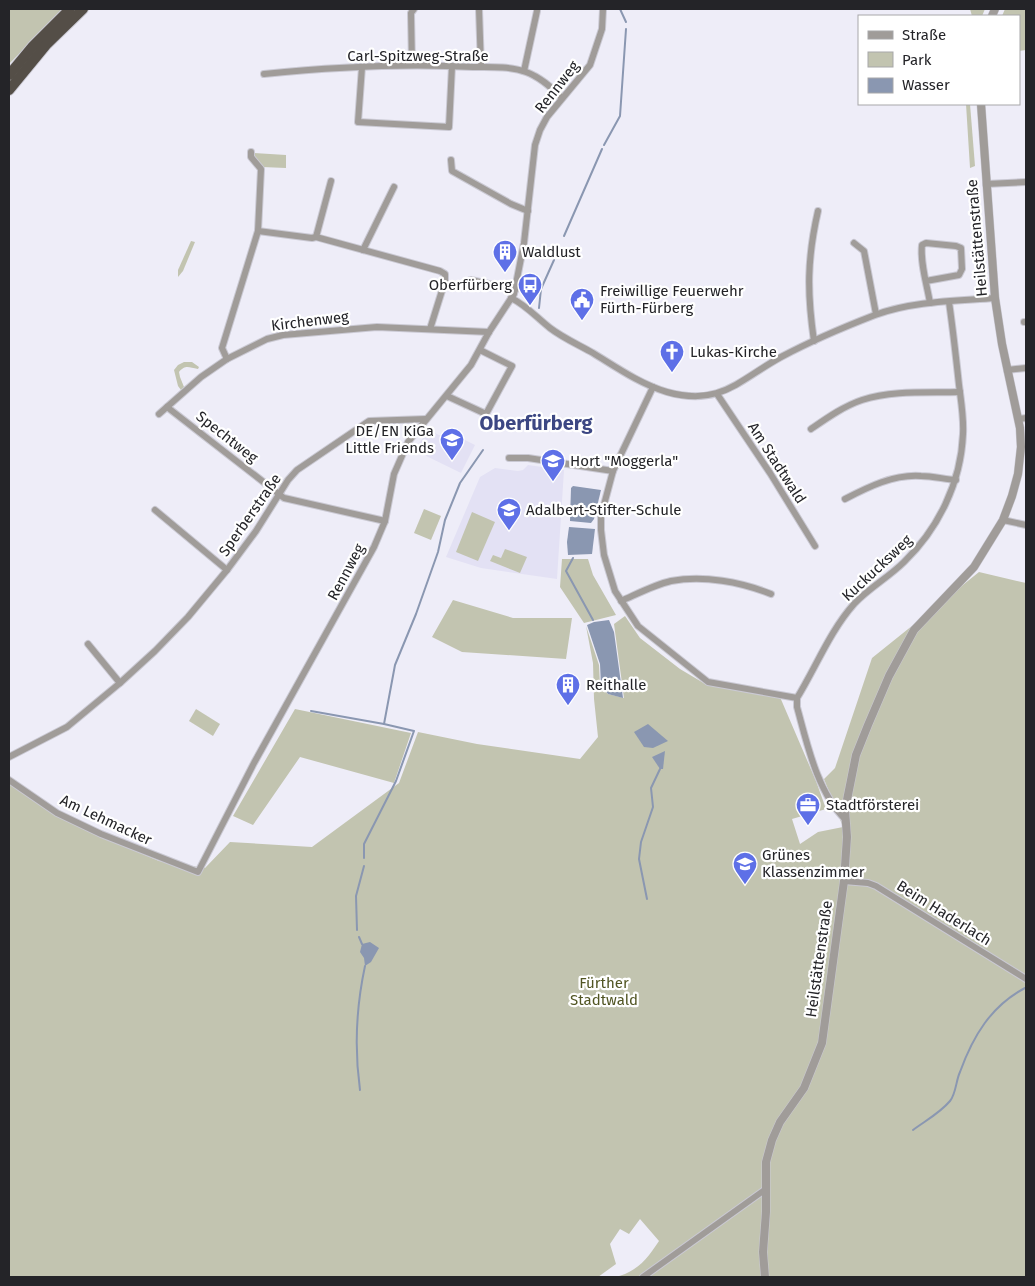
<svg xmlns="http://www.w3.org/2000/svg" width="1035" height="1286" font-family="'Fira Sans',sans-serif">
<rect width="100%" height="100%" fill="#eeedf8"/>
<!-- built -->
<g fill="#e3e1f4">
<path d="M425,428L443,437L445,436L448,438L453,434L475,445L461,473L414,450L423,438L419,435Z"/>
<path d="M528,465L564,470L557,579L481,568L446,557L480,477L495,468L518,471L523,470Z"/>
</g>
<!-- green -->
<g fill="#c2c4b0">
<path d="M9,9H63L9,64Z"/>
<path d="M970,9H985L982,16H972Z"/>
<path d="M1005,9H1026V50L1019,51V16H1002Z"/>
<path d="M966,104H970L975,166L970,168Z"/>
<path d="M253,153L286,155V168L262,167L254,157Z"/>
<path d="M191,241L195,242L183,271L178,277V270Z"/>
<path d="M184,362H192L199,367L198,369C189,368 186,364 179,372L180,377L184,387L181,390L178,386L174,370L178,365Z"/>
<path d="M424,509L441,516L431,540L414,533Z"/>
<path d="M472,512L495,522L478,561L456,552Z"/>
<path d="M505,549L527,557L520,573L490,561L493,555L501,558Z"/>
<path d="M562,559H588L593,575L616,615L584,623L560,587Z"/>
<path d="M979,572L1026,583V1277H616C638,1271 647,1259 659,1241L640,1219L629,1234L620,1229L610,1244L616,1264L598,1277H9V781L100,836L159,861L205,868L230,842L312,847L399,783L418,732L477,744L580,759L598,737L594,699L593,663L586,626L599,665L600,686L608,694L624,698L614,624L625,616L640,638L680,669L707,685L780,697L816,781L826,809L792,819L800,844L818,832L843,827L824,779L835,768L872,658Z"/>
<path d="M453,600L513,618H572L566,659L462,652L432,637Z"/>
<path d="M196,709L220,724L213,736L189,721Z"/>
<path d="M295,709L411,733L394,783L300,757L253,825L233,816Z"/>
</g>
<!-- water -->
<g fill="#8a97b1">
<path d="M573,486L601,490L594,519L591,523L570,521L571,488Z"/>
<path d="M569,527L595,529L592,554L568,555L567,542Z"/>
<path d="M609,620L614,632L623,698L608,694L601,685L600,664L587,625L594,622Z"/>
<path d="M648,724L668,741L653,748L644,747L634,732Z"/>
<path d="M665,751L663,769H660L652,757Z"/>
<path d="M370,942L379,948L371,962L365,966L364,958L360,952L362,944Z"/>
</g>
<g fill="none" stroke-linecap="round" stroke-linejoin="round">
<!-- stream -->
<g stroke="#8a97b1" stroke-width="2">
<path d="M620,9L626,22"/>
<path d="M604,145L620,116L626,29"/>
<path d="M564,236L602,149"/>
<path d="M539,308L541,289L554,260"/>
<path d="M573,558L566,571L593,620"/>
<path d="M311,711L384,724"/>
<path d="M364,858V844L396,781L414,731L384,724L395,665L416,614L438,552L445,520L460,483L483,450"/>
<path d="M647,899L639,859L641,842L653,807L651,788L660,769"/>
<path d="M357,930L356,896L364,866"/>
<path d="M359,937L362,944"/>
<path d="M360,1090C354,1047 356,1008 365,966"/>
<path d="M913,1130C925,1121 940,1113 950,1101C956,1094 956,1080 960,1072C973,1036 991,1006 1025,988"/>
</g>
<defs>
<g id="minor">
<path d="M479,9L481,67"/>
<path d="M412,65L411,13L414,9"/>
<path d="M362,67L358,122L449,127L452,66"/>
<path d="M524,71L537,11"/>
<path d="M264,74C333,67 403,63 473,67C489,67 510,66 526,72C540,77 551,87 562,98"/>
<path d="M451,160L452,171L511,204L528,211"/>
<path d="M986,184L1026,182"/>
<path d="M258,231L312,238L316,237L440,271L445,274V281L430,329"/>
<path d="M316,237L331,181"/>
<path d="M854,243L864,251L876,314"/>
<path d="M363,250L394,187"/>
<path d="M471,280L515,290"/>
<path d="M926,281L959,275L962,269L961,248L956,246L926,243L922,245C920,263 927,285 930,303"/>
<path d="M511,298C526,305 537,318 550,328C563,338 579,345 593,353C616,367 640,384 667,392C720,407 739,380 781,357C811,341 844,327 875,315C912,301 956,301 995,298"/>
<path d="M1024,322H1026"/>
<path d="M814,341C807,293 807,259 818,211"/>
<path d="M227,359L222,348L258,231L261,169L251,157V152"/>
<path d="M1007,370L1026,368"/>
<path d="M653,387L613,471L601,516V530L604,555L615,591L638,626L708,682L797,698"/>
<path d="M717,394L770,473L815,546"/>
<path d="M447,396L486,414L512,366L480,350"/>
<path d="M167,407L284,498L385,521"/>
<path d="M159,414L201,377L227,359L267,339L283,335L377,327L489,332"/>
<path d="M1019,419L1026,418"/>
<path d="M811,429C827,418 844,406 862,400C893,390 928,393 960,392"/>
<path d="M509,458H528L613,471"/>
<path d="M845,499C868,487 894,474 921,476C932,476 944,479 956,480"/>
<path d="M155,510L227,570"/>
<path d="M1003,520L1026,525"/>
<path d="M621,601C637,594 654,585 671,581C704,575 741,582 771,594"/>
<path d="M88,644L120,683"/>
<path d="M9,757L67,727L120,683L155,651L188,617L227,570L256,531L288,480L297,470L369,421L426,419"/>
<path d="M9,780L57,813L101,834L198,872L254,763L374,547L385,521L394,474L408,442L471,365L489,332L514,294L524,243L535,145L540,130L547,117L590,65L602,29L603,9"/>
<path d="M845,819C817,792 807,743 797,707V698C816,667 830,631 854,604C869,588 889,577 904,562C938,529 961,483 963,434C964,418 961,401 959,385C956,357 953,330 949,302"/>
<path d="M844,881L868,883L876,886L1026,979"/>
<path d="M643,1277L766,1189"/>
</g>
<g id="tertiary">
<path d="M992,16L995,9"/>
<path d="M765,1277L763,1252L766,1212V1162L772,1140L780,1122L804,1088L822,1043L844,881L847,837L845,810L856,755L868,725L889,676L914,630L974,567L1003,520L1012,496L1018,474L1021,447L1020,428L1002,344L995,298L981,104"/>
</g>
<g id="trunk">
<path d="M9,75L33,46L70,9"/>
<path d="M9,90L46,45L83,9"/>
</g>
</defs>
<!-- minor casing -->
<use href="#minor" stroke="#cac9d3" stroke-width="8"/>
<!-- tertiary casing -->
<use href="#tertiary" stroke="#cac9d3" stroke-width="9"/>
<!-- trunk casing -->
<use href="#trunk" stroke="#cac9d3" stroke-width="12"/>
<!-- minor -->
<use href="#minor" stroke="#a09c99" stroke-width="6"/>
<!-- tertiary -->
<use href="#tertiary" stroke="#a09c99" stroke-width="8"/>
<!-- trunk -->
<use href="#trunk" stroke="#544e47" stroke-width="10"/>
</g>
<!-- icons -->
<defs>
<symbol id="building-pin" viewBox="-11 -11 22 30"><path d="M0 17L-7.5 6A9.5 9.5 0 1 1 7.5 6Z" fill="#5e70e7" stroke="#fff"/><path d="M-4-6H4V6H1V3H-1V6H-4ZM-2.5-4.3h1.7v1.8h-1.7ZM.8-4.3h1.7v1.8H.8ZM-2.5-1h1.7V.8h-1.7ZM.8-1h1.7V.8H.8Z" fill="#fff"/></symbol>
<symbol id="bus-pin" viewBox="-11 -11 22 30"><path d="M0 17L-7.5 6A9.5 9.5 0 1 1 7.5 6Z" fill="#5e70e7" stroke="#fff"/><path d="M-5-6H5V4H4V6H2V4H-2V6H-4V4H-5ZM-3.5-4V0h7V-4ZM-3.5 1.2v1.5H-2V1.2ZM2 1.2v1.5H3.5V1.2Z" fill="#fff"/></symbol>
<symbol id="civic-pin" viewBox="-11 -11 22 30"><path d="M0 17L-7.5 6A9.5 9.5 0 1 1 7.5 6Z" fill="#5e70e7" stroke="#fff"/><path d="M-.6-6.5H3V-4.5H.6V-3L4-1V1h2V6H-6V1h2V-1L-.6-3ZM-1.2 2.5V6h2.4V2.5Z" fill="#fff"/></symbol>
<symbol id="church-pin" viewBox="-11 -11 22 30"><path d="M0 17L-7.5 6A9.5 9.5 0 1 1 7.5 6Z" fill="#5e70e7" stroke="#fff"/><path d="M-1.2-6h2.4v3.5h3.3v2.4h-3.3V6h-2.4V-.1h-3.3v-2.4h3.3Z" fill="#fff"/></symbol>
<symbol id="school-pin" viewBox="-11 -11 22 30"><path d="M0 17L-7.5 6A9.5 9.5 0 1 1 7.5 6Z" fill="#5e70e7" stroke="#fff"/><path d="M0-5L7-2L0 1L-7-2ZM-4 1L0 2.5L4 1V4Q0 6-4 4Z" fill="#fff"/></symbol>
<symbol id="office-pin" viewBox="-11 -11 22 30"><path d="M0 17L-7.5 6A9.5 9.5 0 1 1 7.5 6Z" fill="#5e70e7" stroke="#fff"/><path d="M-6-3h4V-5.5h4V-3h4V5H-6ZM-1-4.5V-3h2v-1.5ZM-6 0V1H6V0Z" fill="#fff"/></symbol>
</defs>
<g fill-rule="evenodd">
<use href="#building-pin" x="491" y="238" width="28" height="38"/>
<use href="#bus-pin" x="516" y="271" width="28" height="38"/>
<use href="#civic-pin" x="568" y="286" width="28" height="38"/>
<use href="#church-pin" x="658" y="338" width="28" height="38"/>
<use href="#school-pin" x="438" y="426" width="28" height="38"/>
<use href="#school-pin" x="539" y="447" width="28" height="38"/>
<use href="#school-pin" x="495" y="496" width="28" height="38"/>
<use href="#building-pin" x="554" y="671" width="28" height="38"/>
<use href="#office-pin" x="794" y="791" width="28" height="38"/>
<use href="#school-pin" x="731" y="850" width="28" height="38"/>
</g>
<g text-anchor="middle" stroke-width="4.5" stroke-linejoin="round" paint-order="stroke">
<!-- street labels -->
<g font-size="15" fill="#242428" stroke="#fff">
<text x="418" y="61">Carl-Spitzweg-Straße</text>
<text transform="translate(557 87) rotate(-52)" y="5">Rennweg</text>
<text transform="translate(977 238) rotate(-95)" y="5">Heilstättenstraße</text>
<text transform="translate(310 321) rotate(-7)" y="5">Kirchenweg</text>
<text transform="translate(227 437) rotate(38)" y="5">Spechtweg</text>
<text transform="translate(777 463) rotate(57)" y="5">Am Stadtwald</text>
<text transform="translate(250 515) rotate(-55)" y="5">Sperberstraße</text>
<text transform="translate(877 568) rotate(-43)" y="5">Kuckucksweg</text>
<text transform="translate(346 572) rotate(-62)" y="5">Rennweg</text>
<text transform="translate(106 820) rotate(25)" y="5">Am Lehmacker</text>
<text transform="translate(944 913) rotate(32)" y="5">Beim Haderlach</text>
<text transform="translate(819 959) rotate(-82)" y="5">Heilstättenstraße</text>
</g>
<!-- poi labels -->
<g font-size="15" fill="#242428" stroke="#fff" text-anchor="start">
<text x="522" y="257">Waldlust</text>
<text x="512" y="290" text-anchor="end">Oberfürberg</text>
<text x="600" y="296">Freiwillige Feuerwehr<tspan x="600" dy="17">Fürth-Fürberg</tspan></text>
<text x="690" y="357">Lukas-Kirche</text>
<text x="434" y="436" text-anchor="end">DE/EN KiGa<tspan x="434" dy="17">Little Friends</tspan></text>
<text x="570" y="466">Hort "Moggerla"</text>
<text x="526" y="515">Adalbert-Stifter-Schule</text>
<text x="586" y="690">Reithalle</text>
<text x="826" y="810">Stadtförsterei</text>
<text x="762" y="860">Grünes<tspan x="762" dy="17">Klassenzimmer</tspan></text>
</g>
<!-- park labels -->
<g font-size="15" fill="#515523" stroke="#fff">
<text x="604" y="988">Fürther<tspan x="604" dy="17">Stadtwald</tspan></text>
</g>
<!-- district labels -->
<g font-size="20" font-weight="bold" fill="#3c4783" stroke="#fff">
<text x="536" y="430">Oberfürberg</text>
</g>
</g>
<!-- border -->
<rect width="1035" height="1286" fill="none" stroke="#242428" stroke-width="20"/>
<!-- legend -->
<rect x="858" y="15" width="162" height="90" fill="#ffffff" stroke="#a7a7a9"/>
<rect x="868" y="31" width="25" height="8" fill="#a09c99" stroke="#a7a7a9"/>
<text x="902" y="40" font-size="15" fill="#242428">Straße</text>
<rect x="868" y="52" width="25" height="15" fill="#c2c4b0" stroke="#a7a7a9"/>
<text x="902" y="65" font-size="15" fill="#242428">Park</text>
<rect x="868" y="78" width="25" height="15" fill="#8a97b1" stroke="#a7a7a9"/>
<text x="902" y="90" font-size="15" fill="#242428">Wasser</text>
</svg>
